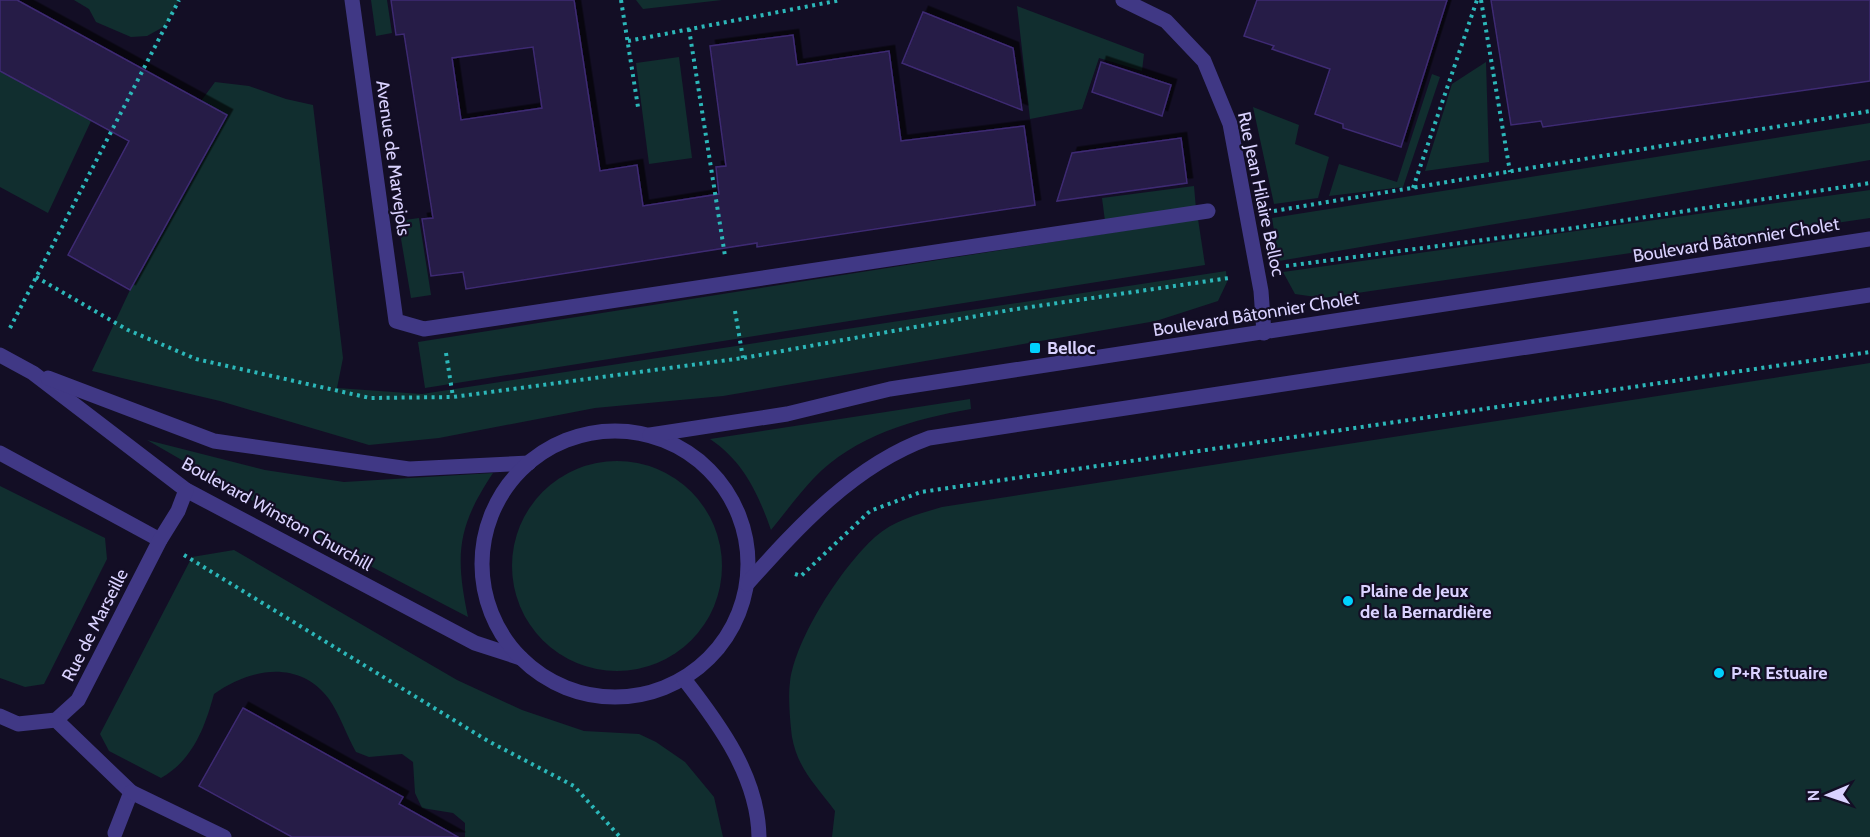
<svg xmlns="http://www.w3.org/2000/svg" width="1870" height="837" font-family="Cabin,sans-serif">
<defs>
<filter id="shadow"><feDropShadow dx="5.5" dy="-5.5" stdDeviation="0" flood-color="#0009"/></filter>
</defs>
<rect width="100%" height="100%" fill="#130e25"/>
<!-- green -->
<g fill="#112e2f">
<path d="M74,0H179L165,26L147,36L131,37L96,22L89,9Z"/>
<path d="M371,0H387L392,33L376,36Z"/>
<path d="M636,0H722L643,9Z"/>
<path d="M1017,6L1144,54L1142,71L1099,58L1082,109L1030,119Z"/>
<path d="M679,57L692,158L649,164L636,63Z"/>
<path d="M1486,62L1489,162L1425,171L1452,84Z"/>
<path d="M0,71L91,121L48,213L0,187Z"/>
<path d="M1432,74L1440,77L1403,187L1329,196L1339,164L1397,182Z"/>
<path d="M215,82L249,86L286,99L313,105L343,358L337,388L422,394L1226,271L1227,282L1218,301L1156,321L723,396L595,408L439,438L369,445L220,401L92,371L130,290L226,115L201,101Z"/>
<path d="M1253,107L1299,125L1295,144L1329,157L1318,198L1274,204Z"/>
<path d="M1870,123V160L1279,261L1272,218Z"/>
<path d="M1194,186L1196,209L1105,221L1102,198Z"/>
<path d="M1870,190V218L1323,298L1295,294L1283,272Z"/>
<path d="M419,218L431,295L411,298L398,221Z"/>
<path d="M1198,219L1205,265L425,388L418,342Z"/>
<path d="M1870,363V837H832L835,811C817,786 798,770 792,737C790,721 788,697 790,682C796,637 842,567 875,537C894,520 919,514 942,507Z"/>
<path d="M970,399L971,409C914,419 855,435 813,479C798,495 785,513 771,530C758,493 743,461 710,439Z"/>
<path d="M147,440L265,470L344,482L493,473C457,527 455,555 468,617L328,544Z"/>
<circle cx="617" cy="566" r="105"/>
<path d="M0,486L105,538L107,559L44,684L25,687L0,678Z"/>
<path d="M234,550L457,680L522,710L584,731L639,734L656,742L685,762L714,797L723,837H465V823L453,813L422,808L415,793L413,762L402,754L369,757L356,752C347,736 339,713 329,699C299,659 250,668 214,694C205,727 193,760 161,778L109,751L100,734L192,557Z"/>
</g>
<!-- building -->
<g fill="#261a46" stroke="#3e2b73" stroke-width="1.5" fill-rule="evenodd" filter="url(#shadow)">
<path d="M0,0H17L227,115L130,290L68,255L129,141L0,71Z"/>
<path d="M391,0H574L600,171L637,165L643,206L719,194L716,167L726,166L710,46L793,35L797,65L889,51L901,141L1024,126L1035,205L757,247V243L466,289L463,272L431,276L422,219L433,218L404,34L396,35ZM533,47L542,108L461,120L452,58Z"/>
<path d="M1257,0H1447L1401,147L1343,128V124L1315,114L1330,69L1272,49L1274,46L1244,36Z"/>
<path d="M1491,0H1870V81L1543,127L1541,121L1511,125Z"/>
<path d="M923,12L1013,48L1022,110L902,63Z"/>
<path d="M1101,62L1171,85L1162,116L1092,92Z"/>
<path d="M1181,138L1187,183L1057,201L1072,153Z"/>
<path d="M243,708L403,797L399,804L458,837H292L199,786Z"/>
</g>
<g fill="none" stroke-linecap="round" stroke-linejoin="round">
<!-- path -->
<g stroke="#2cb7b9" stroke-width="4" stroke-dasharray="3 4.5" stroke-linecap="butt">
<path d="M621,0L638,107"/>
<path d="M1481,0L1510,172"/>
<path d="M689,29L725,256"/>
<path d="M628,41L841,0"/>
<path d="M1413,188L1477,0"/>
<path d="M1274,211L1870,111"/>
<path d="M1286,266L1567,229L1870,183"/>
<path d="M36,277L128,330L196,359L370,398L453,397L743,358L1010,310L1229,278"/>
<path d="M735,311L743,358"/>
<path d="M10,328L179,0"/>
<path d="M446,353L453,397"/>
<path d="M184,555L488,741L574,786L620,837"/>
<path d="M795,574L801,576L870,511L921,492L1870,352"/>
</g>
<!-- minor -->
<g stroke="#403885" stroke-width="15">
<path d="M352,0L396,321L424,329L1208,211"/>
<path d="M1123,0L1166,21L1204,61L1230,124L1261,291L1264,333"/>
<path d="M0,355L33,373L186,490L475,643L521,658"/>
<path d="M48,378L214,441L409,469L529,463"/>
<circle cx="615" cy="564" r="133"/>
<path d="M650,435L787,414L890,389L1870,239"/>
<path d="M0,453L160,540"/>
<path d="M747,584C799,526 854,465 929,438L1870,295"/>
<path d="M684,679C720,725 758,777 759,837"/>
<path d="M0,716L18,724L56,720L78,700L160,540L178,511L186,490"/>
<path d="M56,720L131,792L115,833"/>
<path d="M131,792L224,837"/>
</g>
</g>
<!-- markers -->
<g fill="#00d1fd" stroke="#130e25" stroke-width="2">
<rect x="1029" y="342" width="12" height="12" rx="3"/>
<circle cx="1348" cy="601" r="6"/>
<circle cx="1719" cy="673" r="6"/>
</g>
<g text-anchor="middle" stroke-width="4.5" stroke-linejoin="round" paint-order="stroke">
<!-- street labels -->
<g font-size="18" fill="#dad2ff" stroke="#130e25">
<text transform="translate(393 158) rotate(82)" y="6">Avenue de Marvejols</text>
<text transform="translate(1261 194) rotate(78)" y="6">Rue Jean Hilaire Belloc</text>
<text transform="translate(1736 240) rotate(-9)" y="6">Boulevard Bâtonnier Cholet</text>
<text transform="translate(1256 314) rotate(-9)" y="6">Boulevard Bâtonnier Cholet</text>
<text transform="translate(277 514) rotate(29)" y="6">Boulevard Winston Churchill</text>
<text transform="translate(95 625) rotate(-63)" y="6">Rue de Marseille</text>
</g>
<!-- poi labels -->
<g font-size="18" font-weight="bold" fill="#dad2ff" stroke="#130e25" text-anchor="start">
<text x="1047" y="354">Belloc</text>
<text x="1360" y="597">Plaine de Jeux<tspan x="1360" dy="21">de la Bernardière</tspan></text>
<text x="1731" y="679">P+R Estuaire</text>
</g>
</g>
<!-- north arrow -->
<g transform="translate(1828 795) rotate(268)" stroke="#130e25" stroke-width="4.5" paint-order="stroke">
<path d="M0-4.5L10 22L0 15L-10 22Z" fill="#dad2ff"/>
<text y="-9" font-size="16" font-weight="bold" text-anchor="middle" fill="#dad2ff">N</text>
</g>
</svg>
